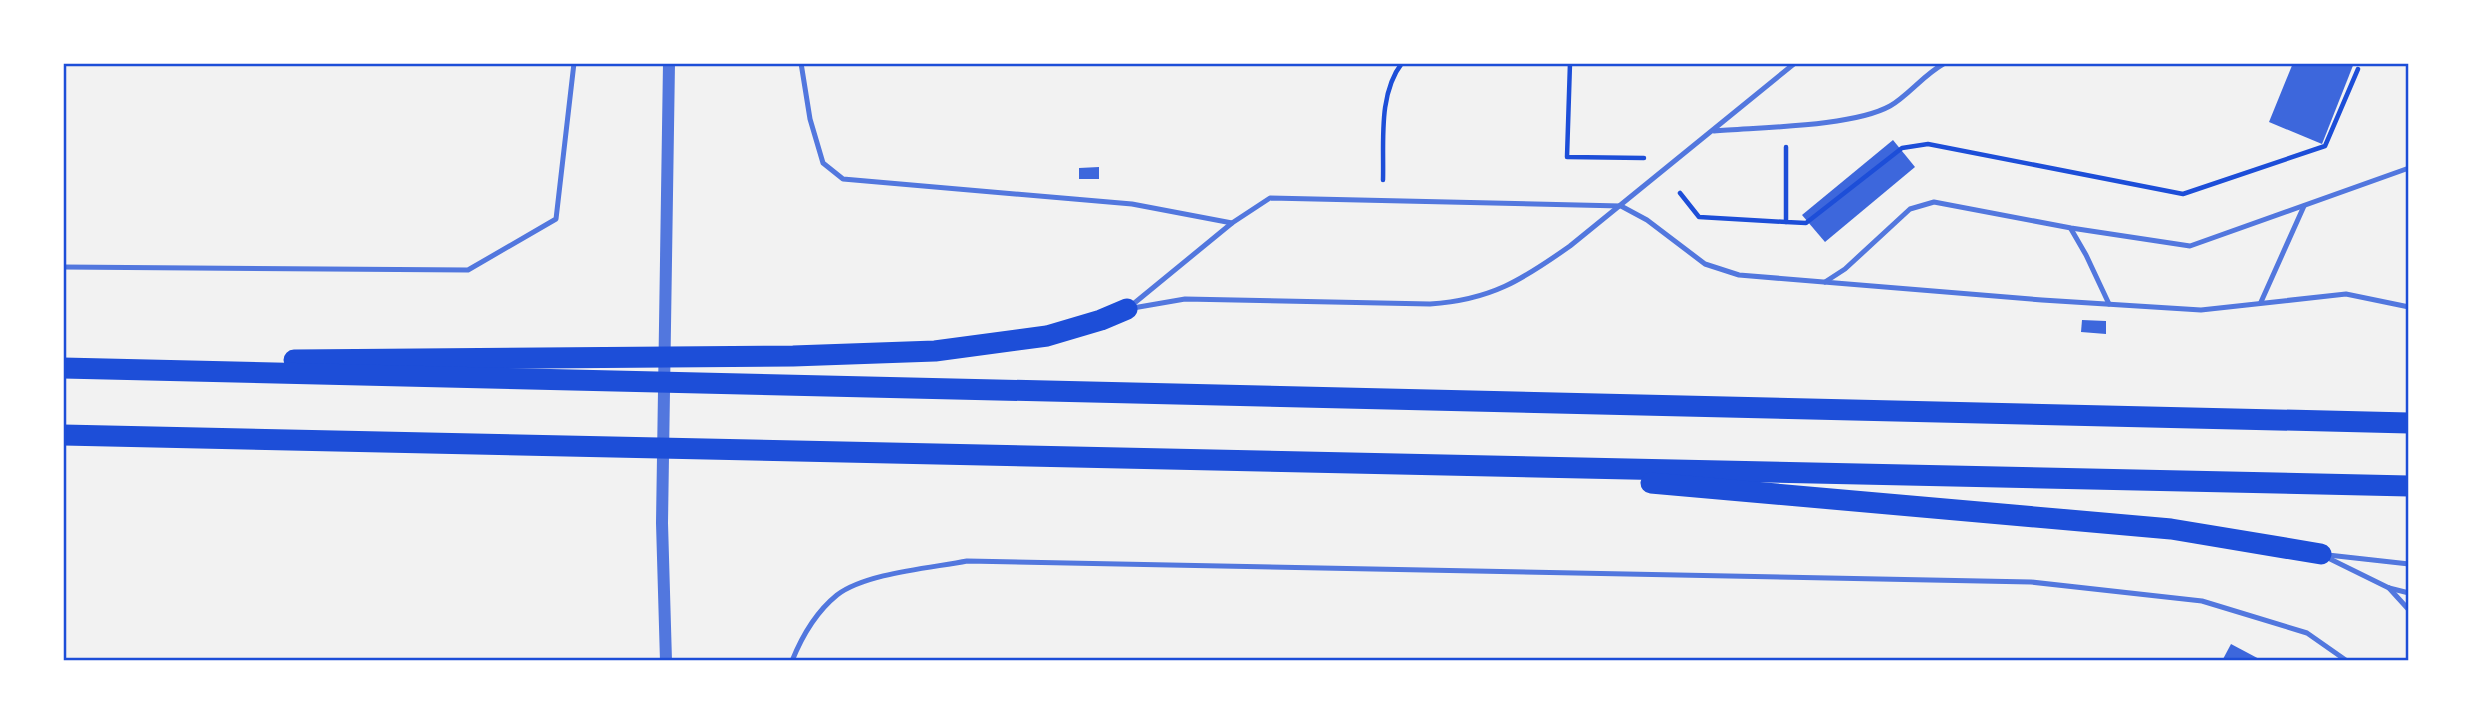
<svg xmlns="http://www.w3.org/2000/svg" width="2472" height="724" font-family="'PT Sans',sans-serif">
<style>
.building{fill:#3d67dc}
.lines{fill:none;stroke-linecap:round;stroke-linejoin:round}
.path{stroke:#1d4ed8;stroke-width:4.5}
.service{stroke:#5277de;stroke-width:5}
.tertiary{stroke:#5277de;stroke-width:12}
.motorway{stroke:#1d4ed8;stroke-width:21}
.neatline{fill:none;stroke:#1d4ed8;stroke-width:2.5}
</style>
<rect width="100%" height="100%" fill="#f2f2f2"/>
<g class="building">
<polygon points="2293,63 2354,63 2322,144 2269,122"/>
<polygon points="1893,140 1915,167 1825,242 1802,215"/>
<polygon points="1099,167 1099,179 1079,179 1079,168"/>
<polygon points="2082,320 2106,321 2106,334 2081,332"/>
<polygon points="2231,644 2263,661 2222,661"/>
</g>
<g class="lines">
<g class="path">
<polyline points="1570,63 1567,157 1644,158"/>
<polyline points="1672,63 1730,63"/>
<polyline points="1786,147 1786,222 1806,223 1902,148 1928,144 2183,194 2325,146 2358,69"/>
<path d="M1383 180C1384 142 1378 94 1402 63"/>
<polyline points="1680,193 1699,217 1786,222"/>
</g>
<g class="service">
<polyline points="801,63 810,119 823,163 843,179 1132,204 1232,223"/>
<path d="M1714 131C1759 127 1852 127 1890 106 1909 95 1923 75 1945 63"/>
<polyline points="2071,229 2086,255 2109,304"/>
<polyline points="63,267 468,270 556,219 574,63"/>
<polyline points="1825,282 1845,269 1910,209 1934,202 2071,228 2190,246 2409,168"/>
<polyline points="2261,302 2304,206"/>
<polyline points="1132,305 1232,223 1270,198 1621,206 1647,220 1705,264 1739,275 2042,300 2201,310 2346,294 2409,307"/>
<path d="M1133 308 1185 299 1430 304C1491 300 1522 280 1570 246L1795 63"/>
<polyline points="2328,555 2409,564"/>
<polyline points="2324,556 2389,588 2409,593"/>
<polyline points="2389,588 2409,610"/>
<path d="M792 661C802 636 816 612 837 595 866 573 931 568 967 561L2031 582 2202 601 2307 633 2347 661"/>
</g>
<polyline class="tertiary" points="666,661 662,523 669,63"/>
<g class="motorway">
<polyline points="294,360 793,356 935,351 1047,336 1101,320 1127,309"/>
<polyline points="63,368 2409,423"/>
<polyline points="63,435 2409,486"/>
<polyline points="1651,483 2171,529 2321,554"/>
</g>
</g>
<rect width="2472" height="724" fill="none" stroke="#ffffff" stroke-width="130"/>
<rect x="65" y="65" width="2342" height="594" class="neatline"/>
</svg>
